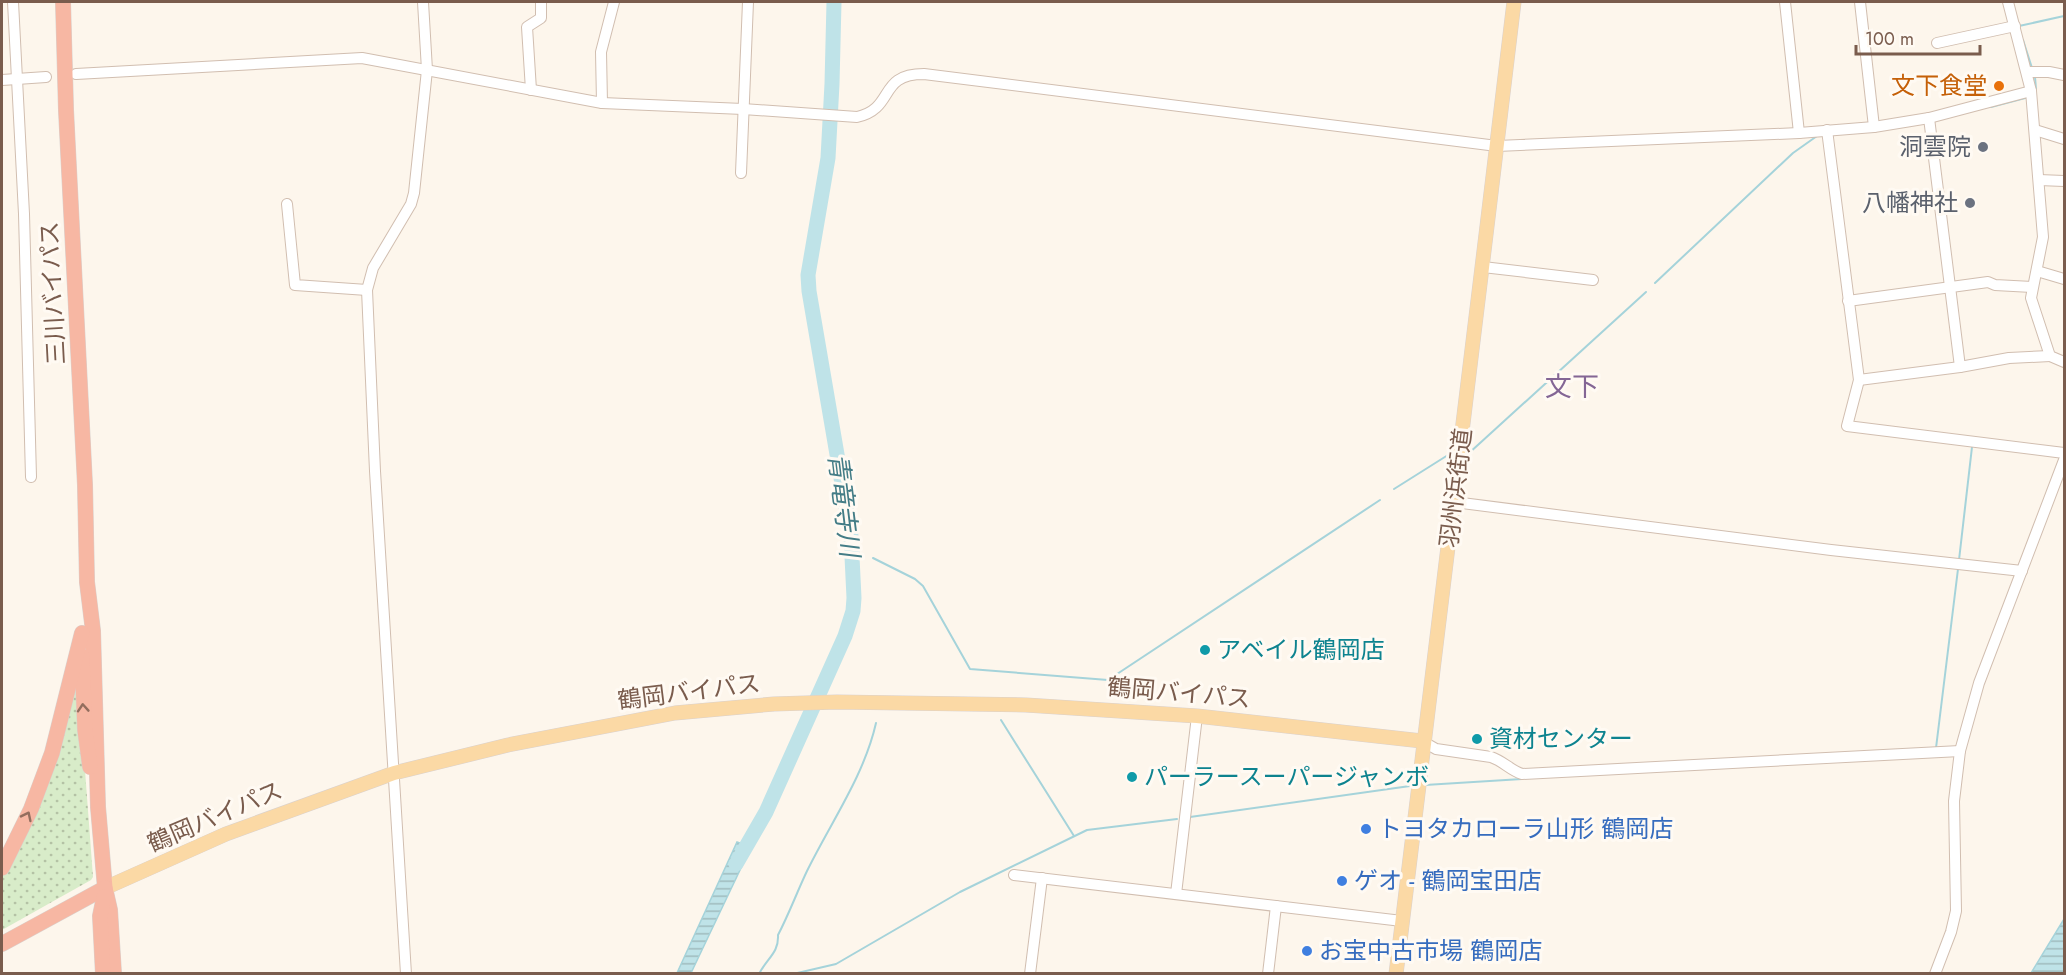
<svg xmlns="http://www.w3.org/2000/svg" width="2066" height="975" font-family="Jost,'Noto Sans JP',sans-serif">
<style>
.grass{fill:url(#grass-dots)}
.water{fill:url(#water-rules);stroke:#a5d3da;stroke-width:1.5}
.lines{fill:none;stroke-linecap:round;stroke-linejoin:round}
.stream{stroke:#a5d3da;stroke-width:2}
.river{stroke:#bfe3e8;stroke-width:15}
.minor-casing{stroke:#d1beb0;stroke-width:12}
.major-casing{stroke:#dad1cd;stroke-width:15}
.highway-casing{stroke:#dad1cd;stroke-width:16}
.minor{stroke:#fff;stroke-width:10}
.major{stroke:#fbd9a5;stroke-width:14}
.highway{stroke:#f7b7a3;stroke-width:15}
.oneway{stroke:#936e5e}
.food-dot{fill:#e8710a;stroke:#fffaf3;stroke-width:2}
.worship-dot{fill:#6b7280;stroke:#fffaf3;stroke-width:2}
.culture-dot{fill:#0f9aa8;stroke:#fffaf3;stroke-width:2}
.shop-dot{fill:#3f7fe0;stroke:#fffaf3;stroke-width:2}
.labels{text-anchor:middle;stroke-width:6;stroke-linejoin:round;paint-order:stroke}
.food-label{font-size:24px;fill:#c56008;stroke:#fffaf3;text-anchor:end}
.worship-label{font-size:24px;fill:#5b616d;stroke:#fffaf3;text-anchor:end}
.street-label{font-size:24px;fill:#7a5c4d;stroke:#fffaf3}
.culture-label{font-size:24px;fill:#0d838f;stroke:#fffaf3;text-anchor:start}
.shop-label{font-size:24px;fill:#366cbe;stroke:#fffaf3;text-anchor:start}
.water-label{font-size:26px;font-style:italic;fill:#437c86;stroke:#fffaf3}
.quarter-label{font-size:27px;fill:#846695;stroke:#fffaf3}
</style>
<defs>
<pattern id="grass-dots" width="8" height="8" patternUnits="userSpaceOnUse" patternTransform="scale(1.5)"><rect width="8" height="8" fill="#d8ecc9"/><path d="M2 2h.1M6 6h.1" fill="none" stroke="#b4c2a5" stroke-width="1.8" stroke-linecap="round"/></pattern>
<pattern id="water-rules" width="6" height="5" patternUnits="userSpaceOnUse" patternTransform="scale(1.5)"><rect width="6" height="5" fill="#bfe3e8"/><path d="M0 2.5h6" fill="none" stroke="#a0bbbe"/></pattern>
</defs>
<rect width="100%" height="100%" fill="#fdf6ec"/>
<polygon class="grass" points="78,677 93,877 91,880 2,930 2,868"/>
<g class="water">
<polygon points="737,842 751,847 691,973 677,973"/>
<polygon points="2064,919 2064,973 2031,973"/>
</g>
<g class="lines">
<g class="stream">
<polyline points="2019,26 2064,16"/>
<polyline points="2023,40 2032,68"/>
<polyline points="2035,77 2036,89"/>
<polyline points="1991,107 2029,97"/>
<polyline points="1655,283 1793,153 1817,136"/>
<polyline points="1468,454 1646,292"/>
<polyline points="1394,489 1448,455"/>
<polyline points="852,549 859,552"/>
<polyline points="873,558 915,579 923,586 970,669 1108,680 1380,500"/>
<polyline points="1959,560 1972,447"/>
<polyline points="1001,720 1074,836"/>
<polyline points="1936,748 1958,569"/>
<polyline points="1425,785 1522,779"/>
<polyline points="1190,817 1410,786"/>
<path d="M759 974C767 958 779 953 778 935 789 914 797 892 807 871 831 822 864 776 876 723"/>
<polyline points="793,974 836,964 960,892 1087,830 1177,819"/>
</g>
<polyline class="river" points="736,864 766,812 845,636 853,611 854,598 851,536 809,291 808,275 828,158 832,84 834,2"/>
<g class="minor-casing">
<g id="minor">
<polyline points="13,2 24,214 31,477"/>
<polyline points="1785,2 1799,133"/>
<polyline points="1860,2 1874,127"/>
<polyline points="2008,2 2031,91 2043,237 2031,298 2050,356 2064,362"/>
<polyline points="1937,43 2015,26"/>
<polyline points="2027,72 2049,72 2064,75"/>
<path d="M76 74 362 58 602 103 743 109 857 117C896 108 877 74 924 74L1497 146 1799 133 1874 127 1929 118 2031 91"/>
<polyline points="2,80 46,77"/>
<polyline points="531,90 527,27 541,18 541,2"/>
<polyline points="602,103 601,52 614,2"/>
<polyline points="1929,118 1960,367"/>
<polyline points="1827,130 1859,380 1847,426 2064,453"/>
<polyline points="2035,130 2064,139"/>
<polyline points="741,173 748,2"/>
<polyline points="2039,180 2064,181"/>
<polyline points="287,204 295,285 367,290"/>
<polyline points="1483,267 1593,280"/>
<polyline points="2037,271 2064,279"/>
<polyline points="1848,301 1988,282 1995,285 2032,287"/>
<polyline points="1859,380 1960,367 2009,358 2050,356"/>
<polyline points="1454,502 1831,550 2022,571"/>
<path d="M1422 741 1436 749 1491 757C1503 761 1510 770 1522 774L1960 751"/>
<polyline points="1014,875 1402,921"/>
<polyline points="1176,894 1197,716"/>
<polyline points="406,974 375,471 367,290 373,268 411,204 414,193 427,70 423,2"/>
<polyline points="1030,974 1042,878"/>
<polyline points="1268,974 1276,906"/>
<polyline points="1935,974 1951,932 1956,911 1954,801 1960,751 1979,683 2064,460"/>
</g>
</g>
<g class="major-casing">
<g id="major">
<polyline points="105,888 226,834 394,773 508,745 675,713 774,704 837,702 1026,705 1197,716 1422,741"/>
<path d="M1396 974C1433 649 1476 326 1514 2"/>
</g>
</g>
<g class="highway-casing">
<g id="highway">
<polyline points="63,2 66,110 85,485 87,582 93,631 98,807 105,888 110,910 114,974"/>
<polyline points="82,656 85,730 90,767"/>
<polyline points="2,868 31,809 52,753 82,633"/>
<polyline points="2,944 105,888"/>
<polyline points="103,974 100,916 104,897"/>
</g>
</g>
<use href="#minor" class="minor"/>
<use href="#major" class="major"/>
<use href="#highway" class="highway"/>
</g>
<defs><path id="oneway-chevron" d="M-2-3.5L2.5 0L-2 3.5" fill="none" stroke-width="1.6" stroke-linecap="round" stroke-linejoin="round" transform="scale(1.5)"/></defs>
<g class="oneway">
<use href="#oneway-chevron" transform="translate(83 708) rotate(-94)"/>
<use href="#oneway-chevron" transform="translate(27 816) rotate(-64)"/>
</g>
<circle class="food-dot" cx="1999" cy="86" r="6"/>
<g class="worship-dot">
<circle cx="1983" cy="147" r="6"/>
<circle cx="1970" cy="203" r="6"/>
</g>
<g class="culture-dot">
<circle cx="1205" cy="650" r="6"/>
<circle cx="1477" cy="739" r="6"/>
<circle cx="1132" cy="777" r="6"/>
</g>
<g class="shop-dot">
<circle cx="1366" cy="829" r="6"/>
<circle cx="1342" cy="881" r="6"/>
<circle cx="1307" cy="951" r="6"/>
</g>
<g class="labels">
<g class="food-label">
<text x="1987" y="94">文下食堂</text>
</g>
<g class="worship-label">
<text x="1971" y="155">洞雲院</text>
<text x="1958" y="211">八幡神社</text>
</g>
<g class="street-label">
<text transform="translate(53 293) rotate(-93)" y="8">三川バイパス</text>
<text transform="translate(1456 488) rotate(-83)" y="8">羽州浜街道</text>
<text transform="translate(689 692) rotate(-7)" y="8">鶴岡バイパス</text>
<text transform="translate(1179 693) rotate(5)" y="8">鶴岡バイパス</text>
<text transform="translate(215 817) rotate(-23)" y="8">鶴岡バイパス</text>
</g>
<g class="culture-label">
<text x="1217" y="658">アベイル鶴岡店</text>
<text x="1489" y="747">資材センター</text>
<text x="1144" y="785">パーラースーパージャンボ</text>
</g>
<g class="shop-label">
<text x="1378" y="837">トヨタカローラ山形 鶴岡店</text>
<text x="1354" y="889">ゲオ - 鶴岡宝田店</text>
<text x="1319" y="959">お宝中古市場 鶴岡店</text>
</g>
<g class="water-label">
<text transform="translate(844 505) rotate(83)" y="9">青竜寺川</text>
</g>
<g class="quarter-label">
<text x="1572" y="396">文下</text>
</g>
</g>
<rect width="2066" height="975" fill="none" stroke="#7a5c4d" stroke-width="6"/>
<path d="M1856 45v9h124v-9" fill="none" stroke="#7a5c4d" stroke-width="3"/>
<text x="1865" y="45" font-size="18" fill="#7a5c4d" stroke="#fffaf3" stroke-width="4.5" paint-order="stroke">100 m</text>
</svg>
